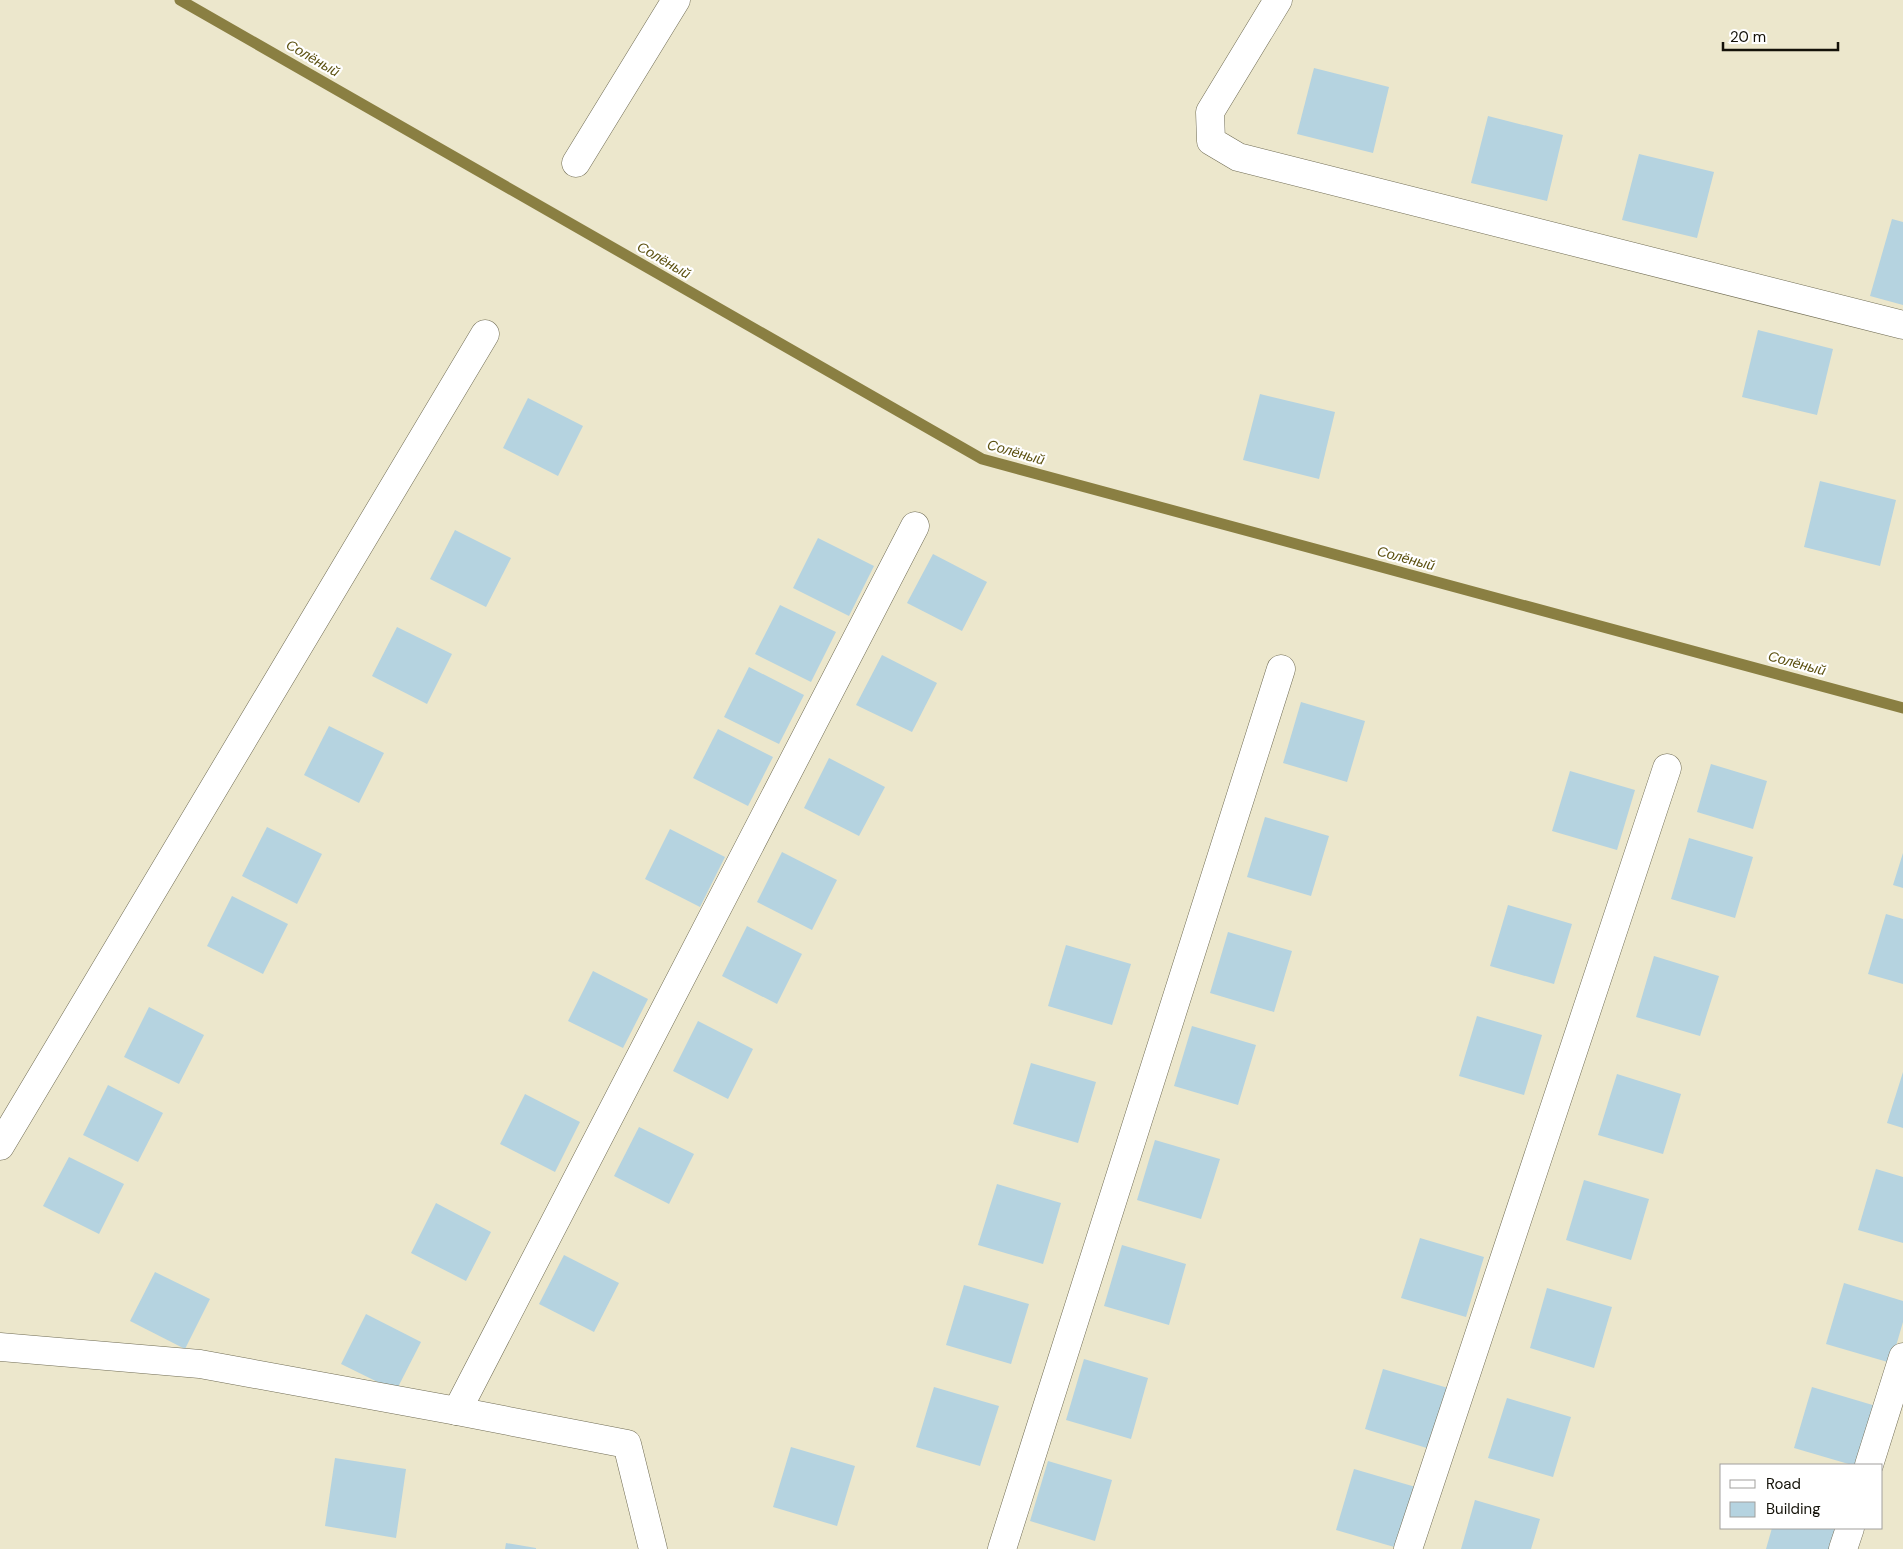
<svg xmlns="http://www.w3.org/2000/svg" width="1903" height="1549" font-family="'DM Sans',sans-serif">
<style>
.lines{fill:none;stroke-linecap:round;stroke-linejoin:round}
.stream{stroke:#8a7f42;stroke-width:11}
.building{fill:#b5d3e0}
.minor-casing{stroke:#706c54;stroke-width:29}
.minor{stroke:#fff;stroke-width:28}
.labels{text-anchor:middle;stroke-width:4.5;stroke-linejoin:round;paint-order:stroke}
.water-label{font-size:14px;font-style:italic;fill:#5c5111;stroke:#fff}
</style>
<rect width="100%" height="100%" fill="#ece7cc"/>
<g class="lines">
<polyline class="stream" points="180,0 982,459 1903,708"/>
</g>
<g class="building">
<polygon points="1314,68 1389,87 1373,153 1297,134"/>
<polygon points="1488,116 1563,135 1547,201 1471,183"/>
<polygon points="1639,154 1714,172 1697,238 1622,220"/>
<polygon points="1892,219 1903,222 1903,305 1870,296"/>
<polygon points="1758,330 1833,349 1817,415 1742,397"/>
<polygon points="1260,394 1335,412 1319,479 1243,460"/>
<polygon points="528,398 583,426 558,476 503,448"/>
<polygon points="1820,481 1896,500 1880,566 1804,547"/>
<polygon points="455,530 511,558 486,607 430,579"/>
<polygon points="818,538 874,566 849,616 793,588"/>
<polygon points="933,554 987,582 962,631 907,603"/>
<polygon points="780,605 836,632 811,682 755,654"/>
<polygon points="397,627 452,654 427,704 372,676"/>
<polygon points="882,655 937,683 912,732 856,705"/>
<polygon points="749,667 804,695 779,744 724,717"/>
<polygon points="1301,702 1365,721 1347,782 1283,763"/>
<polygon points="329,726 384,753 359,803 304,775"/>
<polygon points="718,729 773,757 748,806 693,778"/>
<polygon points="829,758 885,787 859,836 804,808"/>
<polygon points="1711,764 1767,781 1753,829 1697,812"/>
<polygon points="1570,771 1635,790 1617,850 1552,831"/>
<polygon points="1265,817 1329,836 1311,896 1247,877"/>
<polygon points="267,827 322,854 297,904 242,876"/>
<polygon points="670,829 725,857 700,907 645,879"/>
<polygon points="1689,838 1753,857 1735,918 1671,899"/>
<polygon points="782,852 837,880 812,930 757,902"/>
<polygon points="1903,853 1903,888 1893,885"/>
<polygon points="232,896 288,924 263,974 207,946"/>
<polygon points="1508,905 1572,924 1554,984 1490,966"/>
<polygon points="1886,914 1903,919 1903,984 1868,974"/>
<polygon points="747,926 802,954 777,1004 722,976"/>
<polygon points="1228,932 1292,951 1274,1012 1210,993"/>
<polygon points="1066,945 1131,964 1112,1025 1048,1006"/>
<polygon points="1654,956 1719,976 1700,1036 1636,1017"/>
<polygon points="593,971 648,999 623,1048 568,1021"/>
<polygon points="149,1007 204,1035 179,1084 124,1057"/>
<polygon points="1477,1016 1542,1035 1524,1095 1459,1076"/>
<polygon points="698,1021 753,1049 728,1099 673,1071"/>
<polygon points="1192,1026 1256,1045 1238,1105 1174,1086"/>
<polygon points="1031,1063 1096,1082 1078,1143 1013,1124"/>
<polygon points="1903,1072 1903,1128 1887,1123"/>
<polygon points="1617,1074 1681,1094 1663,1154 1598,1135"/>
<polygon points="108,1085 163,1113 138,1162 83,1135"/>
<polygon points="525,1094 580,1122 555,1172 500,1144"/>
<polygon points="639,1127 694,1154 669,1204 614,1176"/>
<polygon points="1155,1140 1220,1159 1201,1219 1137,1200"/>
<polygon points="69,1157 124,1184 99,1234 43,1206"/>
<polygon points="1876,1169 1903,1177 1903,1243 1858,1230"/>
<polygon points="1584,1180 1649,1199 1631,1260 1566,1240"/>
<polygon points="997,1184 1061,1203 1043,1264 978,1245"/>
<polygon points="436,1203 491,1232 466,1281 411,1253"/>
<polygon points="1420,1238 1484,1257 1466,1317 1401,1298"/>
<polygon points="1122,1245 1186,1264 1169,1325 1104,1306"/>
<polygon points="564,1255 619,1283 594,1332 539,1304"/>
<polygon points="155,1272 210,1299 185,1349 130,1321"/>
<polygon points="1844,1283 1903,1301 1903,1322 1891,1363 1826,1344"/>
<polygon points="964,1285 1029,1304 1011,1364 946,1345"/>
<polygon points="1547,1288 1612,1307 1594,1368 1530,1348"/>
<polygon points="366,1314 421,1342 396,1391 341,1364"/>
<polygon points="1084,1359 1148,1378 1131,1439 1066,1420"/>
<polygon points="1383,1369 1448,1388 1430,1449 1365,1429"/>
<polygon points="934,1387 999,1406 980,1466 916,1447"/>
<polygon points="1812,1387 1876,1406 1859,1465 1852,1465 1794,1448"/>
<polygon points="1507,1398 1571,1417 1553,1477 1488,1458"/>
<polygon points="791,1447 855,1466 837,1526 773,1507"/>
<polygon points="335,1458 406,1469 396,1538 325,1526"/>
<polygon points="1048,1461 1112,1480 1095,1541 1030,1521"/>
<polygon points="1354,1469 1419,1488 1401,1549 1336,1530"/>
<polygon points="1475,1500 1540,1519 1531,1549 1461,1549"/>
<polygon points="1772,1528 1842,1528 1836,1549 1766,1549"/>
<polygon points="506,1543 536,1548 536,1549 505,1549"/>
</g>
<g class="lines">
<g class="minor-casing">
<g id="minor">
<polyline points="1278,0 1210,112 1211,141 1238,157 1903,325"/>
<polyline points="576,163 676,0"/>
<polyline points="0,1146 485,334"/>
<polyline points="0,1347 200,1364 457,1411 627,1444 653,1549"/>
<polyline points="457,1411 915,526"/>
<polyline points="1869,1465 1903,1357"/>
<polyline points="1002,1549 1281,669"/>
<polyline points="1408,1549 1667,768"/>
<polyline points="1843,1549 1850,1528"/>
</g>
</g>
<use href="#minor" class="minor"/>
</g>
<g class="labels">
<g class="water-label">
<text transform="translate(313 58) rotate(30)" y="5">Солёный</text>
<text transform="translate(664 260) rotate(30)" y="5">Солёный</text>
<text transform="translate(1016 452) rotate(16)" y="5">Солёный</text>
<text transform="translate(1406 558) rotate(15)" y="5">Солёный</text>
<text transform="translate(1797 663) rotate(15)" y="5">Солёный</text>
</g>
</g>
<rect x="1720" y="1464" width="162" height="65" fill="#ffffff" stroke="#a1a09d"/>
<rect x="1730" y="1480" width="25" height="8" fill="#ffffff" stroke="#a1a09d"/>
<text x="1766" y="1489" font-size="15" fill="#141209">Road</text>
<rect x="1730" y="1502" width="25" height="15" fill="#b5d3e0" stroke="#a1a09d"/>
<text x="1766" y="1514" font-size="15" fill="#141209">Building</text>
<path d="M1723 42v8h115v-8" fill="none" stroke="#141209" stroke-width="2.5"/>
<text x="1730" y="42" font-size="15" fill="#141209" stroke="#ffffff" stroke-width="4" paint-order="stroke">20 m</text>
</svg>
